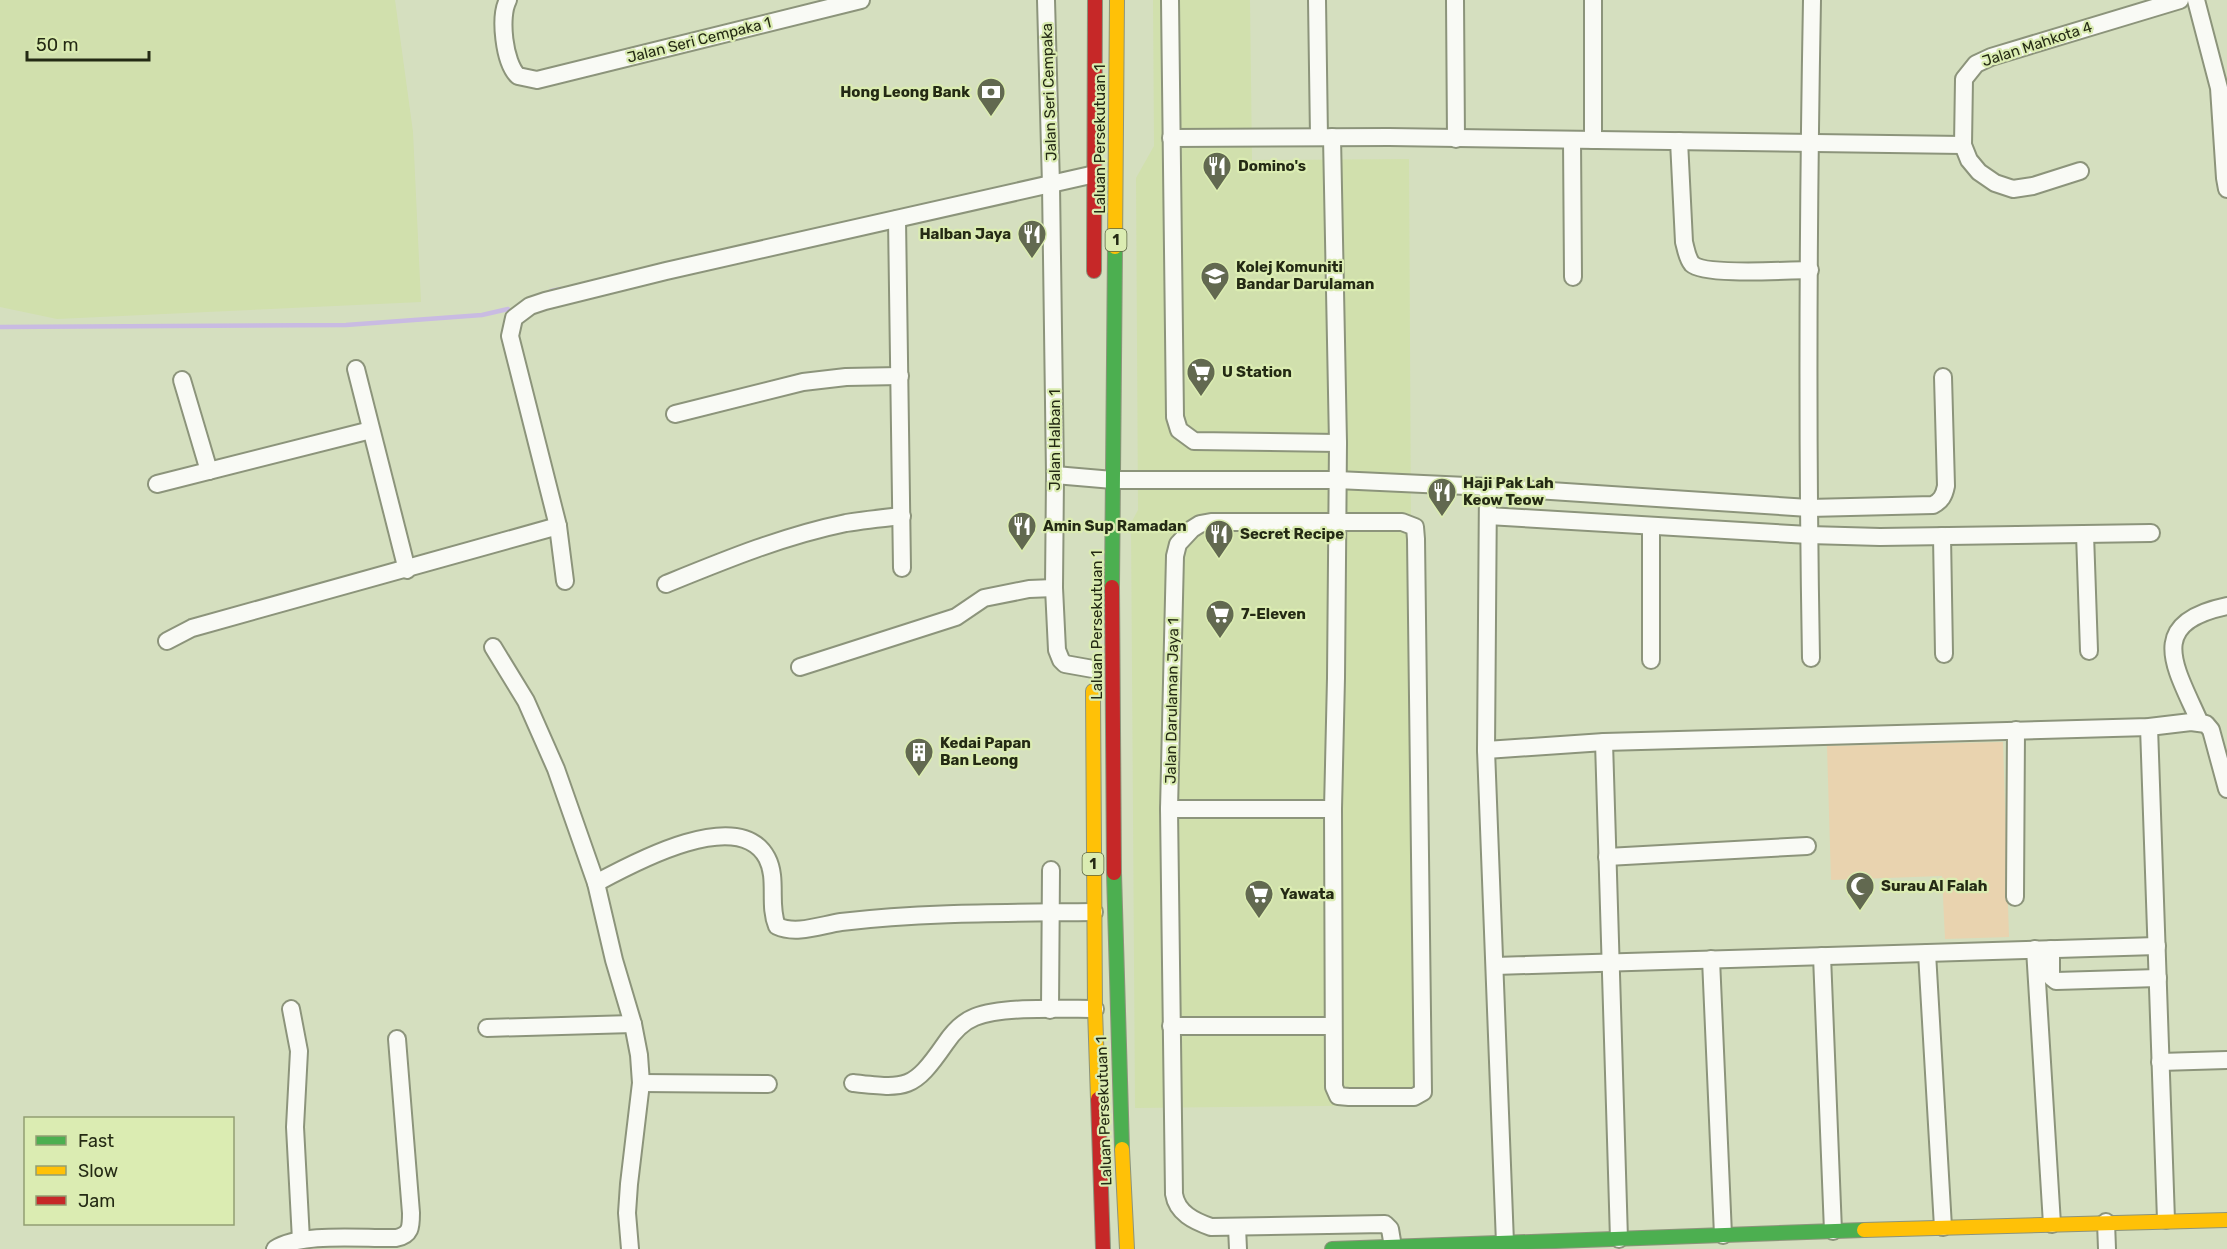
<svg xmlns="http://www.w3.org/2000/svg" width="2227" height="1249" font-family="Rubik,sans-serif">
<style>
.built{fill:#d1e0ad}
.green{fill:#e9d3af}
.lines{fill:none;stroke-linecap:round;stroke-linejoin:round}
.stream{stroke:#c9bbe2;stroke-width:4.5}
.street-casing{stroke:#8c947b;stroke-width:20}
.fast-casing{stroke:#8c947b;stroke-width:16}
.slow-casing{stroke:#8c947b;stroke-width:16}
.jam-casing{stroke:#8c947b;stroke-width:16}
.street{stroke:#f9faf5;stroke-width:16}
.fast{stroke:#4caf50;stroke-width:14}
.slow{stroke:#ffc107;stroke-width:14}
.jam{stroke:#c62828;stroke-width:14}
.labels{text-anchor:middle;stroke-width:4.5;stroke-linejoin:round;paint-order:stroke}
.shield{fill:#dbecb2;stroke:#5b6443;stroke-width:1.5}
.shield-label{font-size:14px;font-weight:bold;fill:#242a14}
.street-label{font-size:15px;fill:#242a14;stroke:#dbecb2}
.poi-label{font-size:15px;font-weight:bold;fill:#242a14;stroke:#dbecb2;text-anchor:start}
</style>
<rect width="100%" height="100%" fill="#d5dfbf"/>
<g class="built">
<polygon points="0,0 395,0 413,132 421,302 57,319 0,307"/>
<polygon points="1153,0 1250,0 1252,160 1409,159 1411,530 1422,1105 1135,1108 1131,523 1138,510 1136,178 1154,146"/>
</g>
<polygon class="green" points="2003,742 2009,937 1945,939 1942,876 1831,880 1827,746"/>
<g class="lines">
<g class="stream">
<polyline points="551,291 561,289"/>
<polyline points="0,327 346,325 482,315 508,309"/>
</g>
<g class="street-casing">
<g id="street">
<path d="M508 0C499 16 504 63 518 76L537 80 861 0"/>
<polyline points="1046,0 1051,185 1055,475 1054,588 1057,650 1061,660 1065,664 1093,669"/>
<polyline points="1170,0 1175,417 1179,430 1194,441 1338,443"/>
<polyline points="1317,0 1319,137"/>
<polyline points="1455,0 1456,139"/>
<polyline points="2196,0 2219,88 2225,178 2227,189"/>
<path d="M1332 137 1338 443 1336 678 1333 809 1334 1087 1338 1096 1349 1097H1414L1423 1092 1416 539 1415 527 1402 522H1211L1200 524 1192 529 1178 544 1175 556 1169 809 1174 1194C1177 1213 1194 1221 1211 1227L1385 1224 1390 1229 1393 1247"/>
<polyline points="1171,138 1389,137 1963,145"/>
<polyline points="1572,140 1573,277"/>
<polyline points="1593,140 1593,0"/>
<path d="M1679 141 1684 242C1686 249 1687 258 1692 264 1705 276 1789 270 1810 270"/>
<polyline points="2080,171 2033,186 2013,189 1995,183 1979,172 1969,160 1963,145 1964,79 1976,64 1991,57 2180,0"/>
<polyline points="897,219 902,568"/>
<polyline points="356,369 407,570"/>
<polyline points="182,380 209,471"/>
<polyline points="675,414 803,382 846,377 900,376"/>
<path d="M1055 475 1113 480H1337L1488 487 1809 508 1933 505C1941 501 1944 496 1946 486L1943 377"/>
<polyline points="157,484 371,430"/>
<polyline points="1488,487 1486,750 1505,1243"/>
<polyline points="1488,516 1809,535 1880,537 2151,533"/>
<polyline points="1651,526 1651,660"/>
<polyline points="2085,534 2089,651"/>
<polyline points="1942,536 1944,654"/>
<polyline points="565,581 558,526 510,336 514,318 530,306 545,301 666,271 1095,174"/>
<path d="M666 584C725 560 783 536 846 523 864 520 883 518 902 516"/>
<polyline points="167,641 192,628 558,526"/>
<polyline points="493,647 526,701 556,769 596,883 614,960 633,1024 639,1055 641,1083 629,1184 627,1213 630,1249"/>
<path d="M1811 658C1807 439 1808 219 1812 0"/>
<polyline points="800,667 956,617 984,598 1029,589 1054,588"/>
<path d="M2200 723C2176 668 2144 623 2227 606"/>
<polyline points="2149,727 2166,1220"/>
<polyline points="1604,742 1619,1239"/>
<polyline points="1486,750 1604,742 2149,727 2191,722 2206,724 2211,730 2227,789"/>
<polyline points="1169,809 1333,809"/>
<polyline points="1607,857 1807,846"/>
<path d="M596 883C633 863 739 805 767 858 778 879 768 905 777 926 796 935 821 925 841 922 924 912 1010 913 1094 912"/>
<polyline points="2015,897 2016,730"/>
<polyline points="2035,949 2052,1224"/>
<polyline points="2051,949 2051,977 2056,981 2158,978"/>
<polyline points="1927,953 1943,1227"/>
<polyline points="1822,956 1833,1231"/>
<polyline points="1711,959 1723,1235"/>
<polyline points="1495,966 2157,946"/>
<polyline points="291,1009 299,1051 295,1127 301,1240"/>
<polyline points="1050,1010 1051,870"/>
<polyline points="1171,1026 1333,1026"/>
<polyline points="487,1028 633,1024"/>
<polyline points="2160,1062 2227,1060"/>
<polyline points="641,1083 768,1084"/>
<path d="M853 1083C907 1089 913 1090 945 1044 953 1032 962 1022 975 1017 1003 1006 1064 1009 1095 1009"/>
<polyline points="2106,1222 2107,1249"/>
<polyline points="1237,1227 1238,1249"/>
<path d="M275 1249C301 1232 364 1239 396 1238 411 1235 411 1227 411 1213L397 1039"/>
</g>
</g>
<g class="fast-casing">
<g id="fast">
<polyline points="1112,587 1115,247"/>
<polyline points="1114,873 1122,1149"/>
<polyline points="1332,1249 1864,1230"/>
</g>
</g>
<g class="slow-casing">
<g id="slow">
<polyline points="1115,247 1117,0"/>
<polyline points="1093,691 1095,1009 1098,1099"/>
<polyline points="1122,1149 1127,1249"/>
<polyline points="1864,1230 2227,1220"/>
</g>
</g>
<g class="jam-casing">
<g id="jam">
<polyline points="1094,271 1095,0"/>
<polyline points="1112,587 1114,873"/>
<polyline points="1098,1099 1103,1249"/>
</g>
</g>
<use href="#street" class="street"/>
<use href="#fast" class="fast"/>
<use href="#slow" class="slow"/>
<use href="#jam" class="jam"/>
</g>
<defs>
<g id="bank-pin" transform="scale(1.5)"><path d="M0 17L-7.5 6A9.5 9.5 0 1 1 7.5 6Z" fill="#626950" stroke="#dbecb2"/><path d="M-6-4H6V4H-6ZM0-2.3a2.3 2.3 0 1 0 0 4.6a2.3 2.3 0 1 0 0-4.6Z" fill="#fff"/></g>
<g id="restaurant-pin" transform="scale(1.5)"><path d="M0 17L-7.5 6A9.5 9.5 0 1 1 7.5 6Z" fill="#626950" stroke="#dbecb2"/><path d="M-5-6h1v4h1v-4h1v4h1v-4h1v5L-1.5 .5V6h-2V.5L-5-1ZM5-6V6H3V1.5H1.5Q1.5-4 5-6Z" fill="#fff"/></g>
<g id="university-pin" transform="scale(1.5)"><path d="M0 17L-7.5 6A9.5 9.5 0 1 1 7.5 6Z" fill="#626950" stroke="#dbecb2"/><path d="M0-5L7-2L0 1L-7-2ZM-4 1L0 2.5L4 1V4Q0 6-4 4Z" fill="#fff"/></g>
<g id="supermarket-pin" transform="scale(1.5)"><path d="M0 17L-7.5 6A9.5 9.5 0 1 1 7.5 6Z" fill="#626950" stroke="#dbecb2"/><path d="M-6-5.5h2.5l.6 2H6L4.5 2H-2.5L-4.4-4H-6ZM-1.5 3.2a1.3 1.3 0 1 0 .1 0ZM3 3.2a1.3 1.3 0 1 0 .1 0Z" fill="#fff"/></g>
<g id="building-pin" transform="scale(1.5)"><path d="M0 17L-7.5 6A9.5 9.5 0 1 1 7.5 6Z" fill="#626950" stroke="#dbecb2"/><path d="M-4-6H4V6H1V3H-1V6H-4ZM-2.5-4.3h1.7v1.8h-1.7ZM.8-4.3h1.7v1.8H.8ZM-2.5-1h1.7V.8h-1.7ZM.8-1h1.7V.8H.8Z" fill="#fff"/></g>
<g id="mosque-pin" transform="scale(1.5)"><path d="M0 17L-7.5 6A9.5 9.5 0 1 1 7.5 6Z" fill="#626950" stroke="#dbecb2"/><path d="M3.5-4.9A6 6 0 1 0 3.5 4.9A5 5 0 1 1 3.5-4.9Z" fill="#fff"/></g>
</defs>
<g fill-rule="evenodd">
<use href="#bank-pin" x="991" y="92"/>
<use href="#restaurant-pin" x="1217" y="166"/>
<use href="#restaurant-pin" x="1032" y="234"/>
<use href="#university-pin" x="1215" y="276"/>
<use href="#supermarket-pin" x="1201" y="372"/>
<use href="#restaurant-pin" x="1442" y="492"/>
<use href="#restaurant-pin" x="1022" y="526"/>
<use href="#restaurant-pin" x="1219" y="534"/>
<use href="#supermarket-pin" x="1220" y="614"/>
<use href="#building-pin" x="919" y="752"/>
<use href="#mosque-pin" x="1860" y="886"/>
<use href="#supermarket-pin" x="1259" y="894"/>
</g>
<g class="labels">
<g class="shield">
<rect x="1105.5" y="229" width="21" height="22" rx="4.5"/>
<rect x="1082.5" y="853" width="21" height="22" rx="4.5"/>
</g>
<g class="shield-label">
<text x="1116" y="245">1</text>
<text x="1093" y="869">1</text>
</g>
<g class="street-label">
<text transform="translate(699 40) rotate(-14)" y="5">Jalan Seri Cempaka 1</text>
<text transform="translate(2037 44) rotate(-18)" y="5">Jalan Mahkota 4</text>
<text transform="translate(1049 92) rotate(-92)" y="5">Jalan Seri Cempaka</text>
<text transform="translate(1100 139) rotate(-90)" y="5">Laluan Persekutuan 1</text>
<text transform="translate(1055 440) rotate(-90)" y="5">Jalan Halban 1</text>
<text transform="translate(1097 625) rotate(-90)" y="5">Laluan Persekutuan 1</text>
<text transform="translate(1172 701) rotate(-89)" y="5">Jalan Darulaman Jaya 1</text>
<text transform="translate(1104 1111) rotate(-92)" y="5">Laluan Persekutuan 1</text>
</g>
<g class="poi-label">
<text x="970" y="97" text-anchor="end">Hong Leong Bank</text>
<text x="1238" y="171">Domino's</text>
<text x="1011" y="239" text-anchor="end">Halban Jaya</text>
<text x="1236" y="272">Kolej Komuniti<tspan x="1236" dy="17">Bandar Darulaman</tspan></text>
<text x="1222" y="377">U Station</text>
<text x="1463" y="488">Haji Pak Lah<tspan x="1463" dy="17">Keow Teow</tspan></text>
<text x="1043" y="531">Amin Sup Ramadan</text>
<text x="1240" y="539">Secret Recipe</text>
<text x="1241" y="619">7-Eleven</text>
<text x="940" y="748">Kedai Papan<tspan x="940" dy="17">Ban Leong</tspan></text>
<text x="1881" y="891">Surau Al Falah</text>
<text x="1280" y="899">Yawata</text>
</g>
</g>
<rect x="24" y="1117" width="210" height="108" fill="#dbecb2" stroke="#929e73" stroke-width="1.5"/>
<rect x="36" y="1136" width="30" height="9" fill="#4caf50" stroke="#929e73" stroke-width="1.5"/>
<text x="78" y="1147" font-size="18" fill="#242a14">Fast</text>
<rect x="36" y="1166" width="30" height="9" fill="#ffc107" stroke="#929e73" stroke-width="1.5"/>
<text x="78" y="1177" font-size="18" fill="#242a14">Slow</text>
<rect x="36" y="1196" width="30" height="9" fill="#c62828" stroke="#929e73" stroke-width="1.5"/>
<text x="78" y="1207" font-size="18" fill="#242a14">Jam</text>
<path d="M27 51v9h122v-9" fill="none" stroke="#242a14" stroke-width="3"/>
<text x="36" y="51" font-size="18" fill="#242a14" stroke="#dbecb2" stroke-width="4.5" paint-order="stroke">50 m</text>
</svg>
